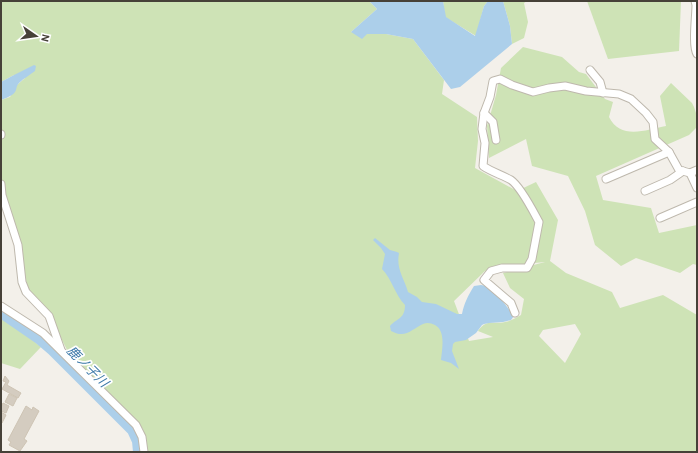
<svg xmlns="http://www.w3.org/2000/svg" width="698" height="453" font-family="'Alegreya Sans','Noto Sans JP',sans-serif">
<style>
.green{fill:#cee3b6;fill-rule:evenodd}
.water{fill:#accfea}
.lines{fill:none;stroke-linecap:round;stroke-linejoin:round}
.river{stroke:#accfea;stroke-width:12}
.building{fill:#d4ccc0;stroke:#cec4b4}
.minor-casing{stroke:#beb8ad;stroke-width:9}
.minor{stroke:#fff;stroke-width:7}
.labels{text-anchor:middle;stroke-width:3.5;stroke-linejoin:round;paint-order:stroke}
.water-label{font-size:13px;font-style:italic;fill:#3b78a8;stroke:#fff}
</style>
<rect width="100%" height="100%" fill="#f3f0ea"/>
<g class="green">
<path d="M1 1H369L377 9 351 32 366 34H386L413 39 444 80 442 94 477 117 478 141 475 168 517 191 536 182 558 220 550 261 566 273 612 292 620 308 663 295 697 315V452H147L143 429 69 354 48 312 29 292 3 189 1 188V100L10 97 17 85 25 78 14 75 1 82ZM545 262 503 273 510 288 524 299 521 315C516 318 511 321 505 322 492 325 487 318 478 331L493 337 469 341 454 301 485 271 502 266ZM575 324 581 334 565 363 539 336 543 330Z"/>
<polygon points="443,1 488,1 484,6 476,36 445,17"/>
<polygon points="503,1 527,1 524,3 528,22 524,38 512,44 510,26"/>
<polygon points="587,1 681,1 679,51 608,59"/>
<path d="M523 47 562 57 579 72 586 74 605 99 613 102 609 117C620 140 646 130 666 126L660 96 671 83 692 103 694 107 697 116V123L696 128 689 135 596 176 603 200 651 208 659 233 697 225V265L693 264 680 273 636 258 621 266 595 245 585 211 568 176 532 166 526 139 489 158 487 126 496 95 501 68Z"/>
<polygon points="1,314 41,347 20,369 1,363"/>
</g>
<g class="water">
<polygon points="369,1 443,1 446,17 475,36 484,6 488,1 503,1 510,26 512,44 460,87 451,89 413,39 386,34 367,34 362,39 351,32 377,9"/>
<path d="M34 65 36 66 35 71C30 75 24 78 19 83 16 86 17 89 15 92 12 96 6 98 1 100V82L14 75Z"/>
<path d="M375 238 390 250 397 252 399 253C396 270 404 277 408 292L417 297 422 302 436 304 457 314H462C464 303 468 296 474 286L481 285 486 286 501 299 514 316 511 320 503 322 489 323 484 324 482 325 476 333 466 340 455 342 453 344 452 351 459 369 451 363 441 360C442 349 446 331 435 325 431 323 427 322 423 324 416 327 408 335 400 334 397 334 394 332 391 331L390 326C397 318 405 319 405 305 395 295 392 279 382 269L385 254 381 248 373 240Z"/>
</g>
<g class="lines">
<polyline class="river" points="1,312 39,338 53,350 133,430 138,441 139,452"/>
</g>
<g class="building">
<polygon points="5,376 9,381 7,385 21,393 18,398 2,389 6,382 3,381"/>
<polygon points="9,394 17,398 13,406 5,402"/>
<polygon points="3,403 9,406 6,413 1,411 1,407"/>
<polygon points="26,406 32,410 33,407 39,411 24,439 27,441 20,451 9,445 11,442 8,440"/>
<polygon points="1,412 6,415 2,423 1,423"/>
</g>
<g class="lines">
<g class="minor-casing">
<g id="minor">
<path d="M695 1 696 5C696 16 692 46 697 54"/>
<polyline points="590,70 600,82 603,93"/>
<polyline points="484,113 493,122 496,140"/>
<polyline points="1,134 1,135"/>
<polyline points="690,173 697,188"/>
<polyline points="606,179 669,152"/>
<polyline points="1,184 2,195 18,245 22,282 26,292 49,316 61,350"/>
<polyline points="645,191 670,180 683,171"/>
<polyline points="660,218 697,202"/>
<polyline points="1,306 43,333 136,425 142,437 144,452"/>
<path d="M515 313 511 303 484 280 491 271 502 268H527L532 259 539 222C533 211 521 187 511 180 502 175 492 172 483 166L485 143 482 129 484 113 490 97 493 81 500 79 512 85 533 92 549 88 565 86 586 91 619 94 631 99 646 113 653 122 655 139 669 152 679 170 690 173 697 170"/>
</g>
</g>
<use href="#minor" class="minor"/>
</g>
<g class="labels">
<g class="water-label">
<text transform="translate(88 366) rotate(45)" y="5">鹿ノ子川</text>
</g>
</g>
<rect width="698" height="453" fill="none" stroke="#464138" stroke-width="4"/>
<g transform="translate(36 36) rotate(103)" stroke="#ffffff" stroke-width="3" paint-order="stroke">
<path d="M0-3L7 15L0 10L-7 15Z" fill="#464138"/>
<text y="-6" font-size="11" font-weight="bold" text-anchor="middle" fill="#464138">N</text>
</g>
</svg>
